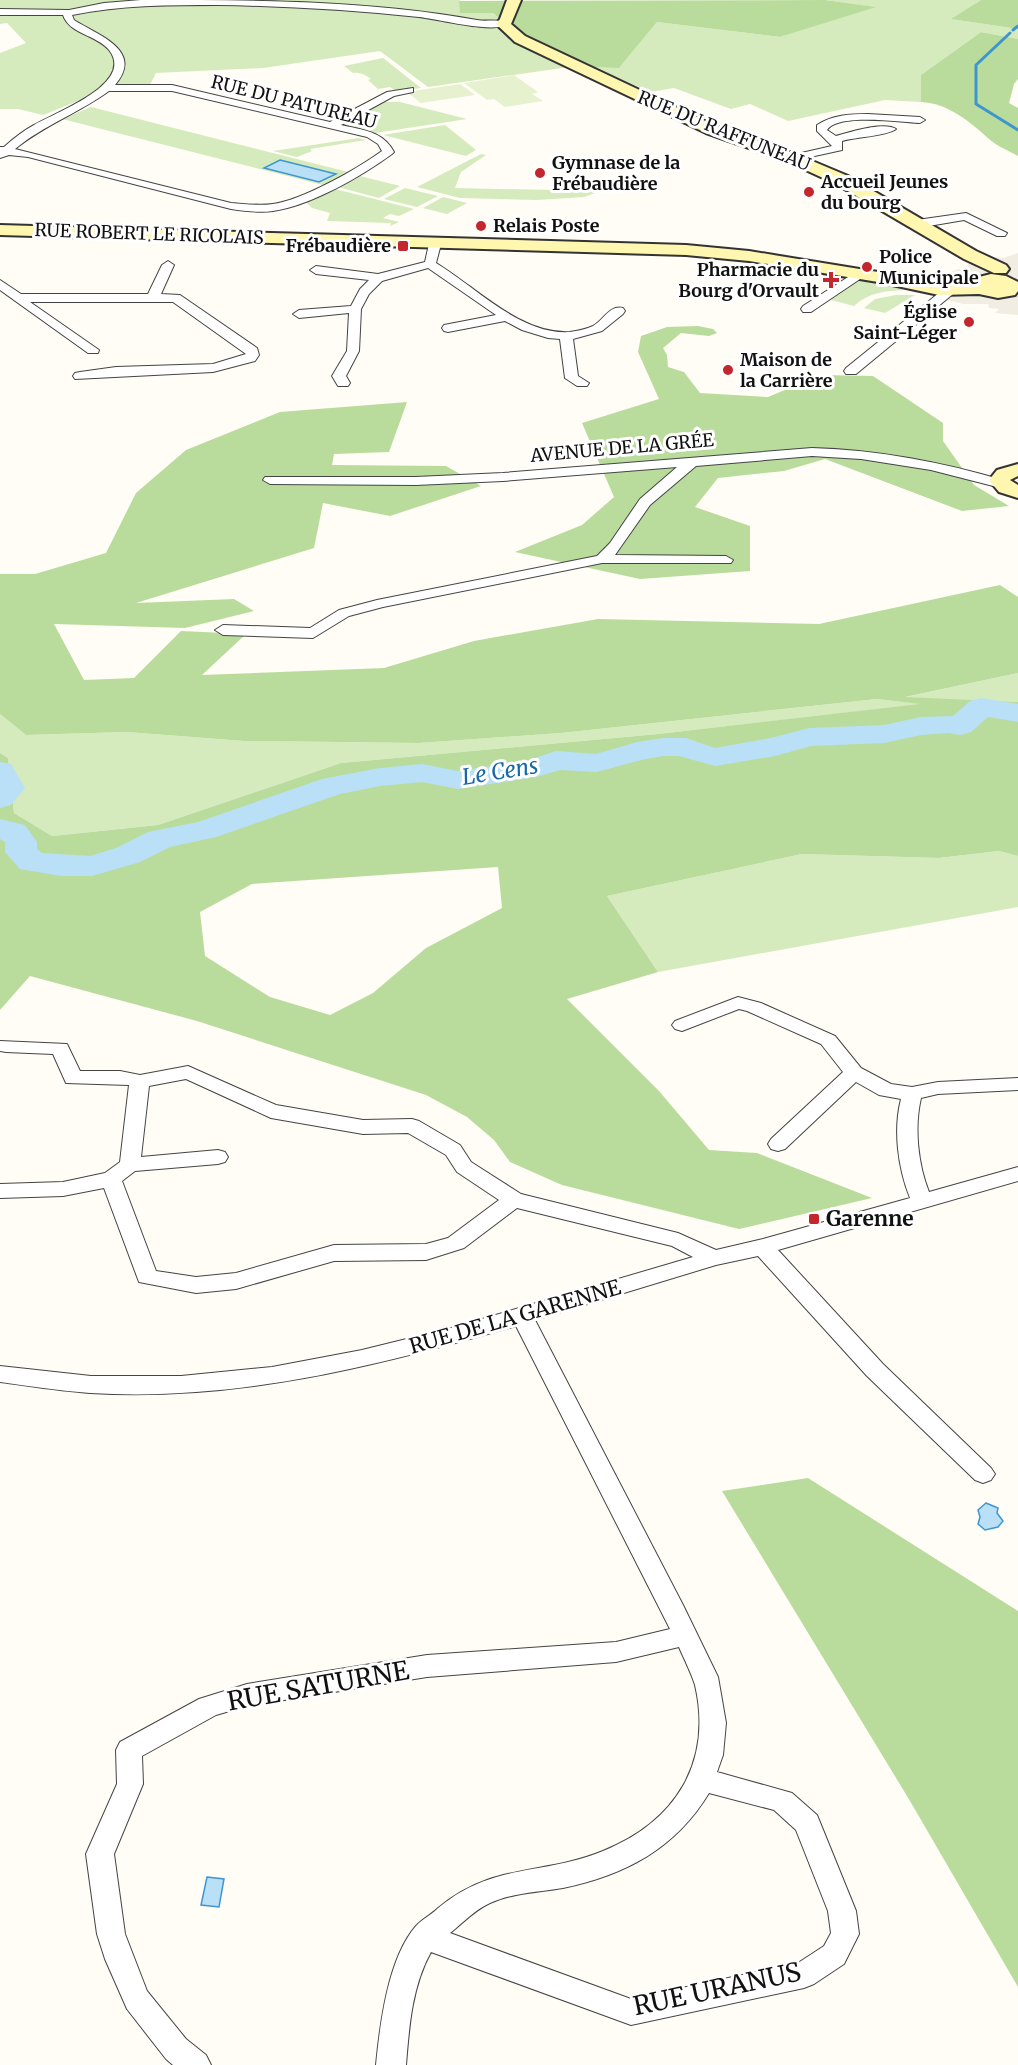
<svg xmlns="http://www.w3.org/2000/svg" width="1018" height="2065" font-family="Merriweather,serif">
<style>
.green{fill:#d5ebbd}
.forest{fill:#b9dc9c;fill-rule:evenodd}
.pitch{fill:#e6f2cf}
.plaza{fill:#f1ede2}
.water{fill:#b9e0f7;stroke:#3f96cf;stroke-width:1.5}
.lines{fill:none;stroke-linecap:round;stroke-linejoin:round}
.stream{stroke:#3f96cf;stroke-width:3}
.river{fill:#b9e0f7;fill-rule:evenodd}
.street-casing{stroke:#444;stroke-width:2}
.secondary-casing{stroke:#333;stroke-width:4}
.street{fill:#fff;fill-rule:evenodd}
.secondary{fill:#fff6b0;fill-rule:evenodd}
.poi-dot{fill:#c4262e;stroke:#fff;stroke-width:2}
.labels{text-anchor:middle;stroke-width:6;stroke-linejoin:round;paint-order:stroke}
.far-street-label{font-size:18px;fill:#111;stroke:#fff}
.far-poi-label{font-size:18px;font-weight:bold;fill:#111;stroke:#fff;text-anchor:start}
.poi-label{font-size:21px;font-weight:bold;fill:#111;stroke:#fff;text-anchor:start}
.street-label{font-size:21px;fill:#111;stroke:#fff}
.water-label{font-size:22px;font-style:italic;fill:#1768a6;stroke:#fff}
.near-street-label{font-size:26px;fill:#111;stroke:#fff}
</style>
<rect width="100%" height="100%" fill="#fffdf5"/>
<g class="green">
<polygon points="0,0 460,0 460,13 493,13 501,20 513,40 569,67 428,87 380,51 263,68 156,73 150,85 104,84 83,99 43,115 18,109 0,109 0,53 26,43 7,23 0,24"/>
<polygon points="825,0 981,0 952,19 1018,29 1018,39 981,32 921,75 921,102 885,100 788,121 750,104 731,109 674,88 651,92 594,68 619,68 657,22 780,37 874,7"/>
<path d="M383 58 421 88 396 91 390 87 378 89 368 80 371 79C366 75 359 72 353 73L344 66Z"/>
<polygon points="384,102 400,102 467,119 375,133 339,124"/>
<polygon points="91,107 352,173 327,186 62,119"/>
<polygon points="445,125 476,150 466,156 383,135"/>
<polygon points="359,138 366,140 310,149 312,151 297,157 273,151"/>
<polygon points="481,154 486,155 461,172 455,188 601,191 584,197 537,200 460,198 417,187"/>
<polygon points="356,175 400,186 379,198 334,186"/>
<polygon points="331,188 414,209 399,216 390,214 383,218 399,222 390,226 391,223 327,221 330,213 312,208 306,202"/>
<polygon points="405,188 438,196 417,207 384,199"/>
<polygon points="443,197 467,203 447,214 423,208"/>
<path d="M860 279 905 290C885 291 870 292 854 306L831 300Z"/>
<polygon points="896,295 915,295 885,313 864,308 875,299"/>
<polygon points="1018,673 1018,702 901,698"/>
<polygon points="877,699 924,704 658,734 341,763 158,825 52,836 14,813 8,758 0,753 0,714 26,735 127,732 244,741 419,743 561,733"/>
<polygon points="999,851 1018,856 1018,907 658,972 607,896 802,854 939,858"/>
</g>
<g class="forest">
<polygon points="825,0 876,7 780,37 657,22 619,68 569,67 513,40 501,20 493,13 460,13 459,1"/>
<polygon points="981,0 1018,0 1018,29 951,19"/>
<path d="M981 32 1018 39V79L1014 84 1009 103 1018 108V156C1009 151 997 146 989 139 970 122 948 103 921 102V75Z"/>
<polygon points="698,326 713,329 717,333 709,336 681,333 663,348 667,355 668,367 684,372 700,393 768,397 821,375 873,376 943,423 943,441 974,485 1009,506 962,511 825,459 784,471 718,478 695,507 750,526 750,571 640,579 515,552 582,525 614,497 582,423 659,399 638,352 641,336 667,327"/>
<path d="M407 402 389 452 334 454 332 465 446 466 481 486 390 516 323 503 314 548 136 603 234 599 254 611 185 628 54 624 84 680 134 678 181 631 246 634 202 675 384 668 474 641 598 619 819 624 1000 585 1018 597V673L905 697 1018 702V856L999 851 939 858 802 854 607 896 658 972 567 999 659 1091 709 1150 757 1153 872 1198 739 1229 562 1185 510 1162 494 1140 467 1117 426 1095 197 1021 30 976 0 1010V753L8 758 14 813 52 836 158 825 341 763 658 734 920 704 877 699 561 733 419 743 244 741 127 732 26 735 0 714V574H35L106 553 136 493 186 450 280 412ZM498 867 502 908 426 948 373 993 330 1015 270 997 205 956 200 912 252 884Z"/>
<polygon points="808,1478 1018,1611 1018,1987 910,1801 722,1491"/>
</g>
<g class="pitch">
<polygon points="514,75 538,92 532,94 543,101 505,107 494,99 487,100 464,83"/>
<polygon points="460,84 475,95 421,103 407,92"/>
</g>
<polygon class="plaza" points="1018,253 1018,315 995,313 999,309 989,308 988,304 964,304 855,278 850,281 815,273 792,260 932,276 942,275 968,266 968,264 994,257 1003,258"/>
<g class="water">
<polygon points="280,160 336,174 319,182 264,168"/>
<polygon points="986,1503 998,1508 997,1513 1003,1521 998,1527 985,1530 978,1524 980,1517 978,1510"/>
<polygon points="207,1877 224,1879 219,1907 201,1905"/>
</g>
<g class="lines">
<g class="stream">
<polyline points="1013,30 1018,26"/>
<polyline points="1010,33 976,65 976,104 1018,130"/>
</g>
<g class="river">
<polygon points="981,698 1018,704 1018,722 988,717 971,732 960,735 948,733 921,735 884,743 811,746 775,756 715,766 679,756 663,756 641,760 597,772 560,770 536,777 458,789 422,782 380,786 340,794 216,837 170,847 140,862 92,876 61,876 20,869 5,852 5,842 0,839 0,819 25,825 37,842 37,849 42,853 90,856 116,848 148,832 198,822 322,779 380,768 422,764 458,771 529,760 556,751 596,754 637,742 663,738 686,738 715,748 771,738 809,728 884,725 921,717 953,716 970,701"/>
<polygon points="0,762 11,764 25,788 11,805 0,808"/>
</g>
<g class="street-casing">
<g id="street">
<path d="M141 0C253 0 367 0 477 20 487 22 500 18 508 24 494 34 438 19 419 17 352 10 285 6 218 5 168 5 121 5 72 15L74 20C97 35 145 50 115 85H172L330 122 387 92 413 88V92L394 96 341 125C363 130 383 131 394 152L392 154C362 176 310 206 273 211 259 213 245 211 231 209L28 157 9 155 0 158V147H4C13 139 23 131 34 125 54 113 136 84 109 50 97 35 69 34 63 15H0V9L69 10 104 3ZM109 91H172L367 137 378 144 382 151C357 169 303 200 273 204 259 206 245 204 231 203L15 149C44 125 79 113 109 91Z"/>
<path d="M868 114 920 117 925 120 920 123C900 122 838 113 827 130L836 136C850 132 885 121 896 129 887 136 856 137 842 141V150L792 161 786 158 788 156 832 146 817 131V125C832 115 850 114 868 114Z"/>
<polygon points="966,213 1007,233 1005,236 997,236 964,220 917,228 911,224 917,220"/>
<path d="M435 240 441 244 436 263C476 287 520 335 570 332 577 331 587 329 593 326 604 320 609 305 623 308L625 311 623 314 602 331 573 339 578 376 589 383 587 386H577L565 378 560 339 548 338 522 330 505 321 448 332 444 331 442 328 444 325 496 315 428 268 382 281 369 294 361 309 359 351 346 376 350 383 348 386H338L332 376 347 351 349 313 299 318 293 314 299 310 351 306 360 289 369 280 316 274 310 270 316 266 378 274 425 262 429 244Z"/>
<polygon points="168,261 174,265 161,294 180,295 257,348 259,355 255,361 213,372 75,379 73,376 75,373 80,372 116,367 213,364 246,354 173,302 30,302 99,350 98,353 88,353 0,290 0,280 21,294 148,294 162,265"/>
<polygon points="859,270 863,271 863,277 811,312 803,312 801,309 803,306"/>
<polygon points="949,287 953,288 955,291 953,294 856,374 846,374 844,371 846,368 945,288"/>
<path d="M812 448C879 450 942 462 1006 481L1008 484 1001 488 931 470 861 459 812 456 696 466 650 505 615 555 726 556 733 560 731 563H602L383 607 349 616 313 638 223 635 215 630 223 625 310 628 339 610 377 600 597 556 610 543 640 499 677 467 503 481 416 485 270 484 263 480 265 477H416L503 473Z"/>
<path d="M738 997 761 1003 835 1036 861 1068 891 1084 912 1087 938 1082 1018 1078V1090L938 1094 921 1098C914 1128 918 1164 929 1192L1018 1167V1181L778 1250 883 1364 991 1468 995 1474 991 1480 983 1483 975 1480 867 1376 758 1256 716 1265 535 1320 683 1605 718 1677 726 1723 723 1755 717 1772 792 1793 817 1815 856 1911 859 1934 844 1964 814 1984 804 1988 631 2025 431 1952C412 1986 409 2027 406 2065H376C380 2024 388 1958 416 1926 422 1919 431 1915 437 1909 492 1862 542 1876 603 1851 675 1822 713 1763 695 1685 691 1672 684 1659 679 1647L616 1662 427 1677 247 1706 216 1715 142 1756 143 1784 114 1854 125 1934 147 1991 186 2039 206 2055 211 2065H173L166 2059 127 2009 105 1959 97 1934 86 1854 117 1784 116 1750 120 1742 199 1699 247 1684 427 1655 616 1642 670 1629 516 1326C378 1366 235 1402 90 1393 60 1391 30 1386 0 1382V1366L91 1376H181L272 1367 362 1350 451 1328 693 1257 672 1246 517 1208 464 1248 426 1260 334 1261 236 1289 196 1293 139 1282 104 1188 63 1196 0 1198V1184L63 1182 105 1173 120 1162 129 1085 66 1083 53 1054 6 1052 0 1051V1041L67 1044 80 1071H120L140 1075 188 1066 276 1105 363 1120 412 1119 419 1121 460 1145 471 1162 521 1194 678 1233 716 1250 763 1239 910 1198C898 1168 893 1130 901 1099L879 1095 856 1082 785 1149 778 1151 771 1149 768 1144 771 1139 843 1072 821 1044 747 1011 739 1009 682 1031 675 1029 672 1025 675 1021ZM186 1079 271 1118 363 1134 408 1133 446 1155 457 1172 499 1200 448 1238 426 1244 334 1245 236 1273 196 1277 156 1271 122 1181 135 1171 218 1164 225 1162 228 1157 225 1152 218 1150 141 1157 149 1086ZM709 1793 774 1810 796 1830 828 1911 831 1933 824 1946 798 1963 631 1999 450 1933C463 1923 474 1910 490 1903 512 1893 539 1892 563 1888 625 1875 675 1849 709 1793Z"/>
</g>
</g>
<g class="secondary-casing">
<g id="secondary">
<polygon points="507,0 521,0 511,24 525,36 718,127 798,155 848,176 976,251 1006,265 1009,269 1006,273 994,273 964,259 836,184 786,161 706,133 515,42 496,24 500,19"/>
<polygon points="0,225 686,245 749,251 878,272 939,285 968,284 975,278 991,274 1006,276 1018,282 1018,291 1015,295 998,298 979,294 939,295 878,282 749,261 686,255 0,235"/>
<polygon points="1018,464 1018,476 1010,480 1018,485 1018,498 999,492 989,480 997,470"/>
</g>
</g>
<use href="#street" class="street"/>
<use href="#secondary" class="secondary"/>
</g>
<g class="poi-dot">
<circle cx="540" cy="173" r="6"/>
<circle cx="809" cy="192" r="6"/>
<circle cx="481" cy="226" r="6"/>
<rect x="397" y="240" width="12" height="12" rx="3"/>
<circle cx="867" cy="267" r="6"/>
<path d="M828 271h6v6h6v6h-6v6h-6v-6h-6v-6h6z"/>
<circle cx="969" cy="322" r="6"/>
<circle cx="728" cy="370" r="6"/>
<rect x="808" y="1213" width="12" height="12" rx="3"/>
</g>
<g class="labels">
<g class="far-street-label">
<text transform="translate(294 102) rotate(14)" y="6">RUE DU PATUREAU</text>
<text transform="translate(724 131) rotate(22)" y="6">RUE DU RAFFUNEAU</text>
<text transform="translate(149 234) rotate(2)" y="6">RUE ROBERT LE RICOLAIS</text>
<text transform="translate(622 448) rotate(-5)" y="6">AVENUE DE LA GRÉE</text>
</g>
<g class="far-poi-label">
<text x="552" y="169">Gymnase de la<tspan x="552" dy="21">Frébaudière</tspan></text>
<text x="821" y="188">Accueil Jeunes<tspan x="821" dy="21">du bourg</tspan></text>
<text x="493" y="232">Relais Poste</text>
<text x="391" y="252" text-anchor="end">Frébaudière</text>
<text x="879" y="263">Police<tspan x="879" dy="21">Municipale</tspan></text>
<text x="819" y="276" text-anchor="end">Pharmacie du<tspan x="819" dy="21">Bourg d'Orvault</tspan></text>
<text x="957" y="318" text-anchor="end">Église<tspan x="957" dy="21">Saint-Léger</tspan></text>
<text x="740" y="366">Maison de<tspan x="740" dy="21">la Carrière</tspan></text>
</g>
<g class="poi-label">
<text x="826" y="1226">Garenne</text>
</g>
<g class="street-label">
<text transform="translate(515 1317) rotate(-16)" y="7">RUE DE LA GARENNE</text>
</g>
<g class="water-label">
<text transform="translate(500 771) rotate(-9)" y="8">Le Cens</text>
</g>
<g class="near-street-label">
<text transform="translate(318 1686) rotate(-10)" y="9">RUE SATURNE</text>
<text transform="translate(717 1989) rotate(-12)" y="9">RUE URANUS</text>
</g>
</g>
</svg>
